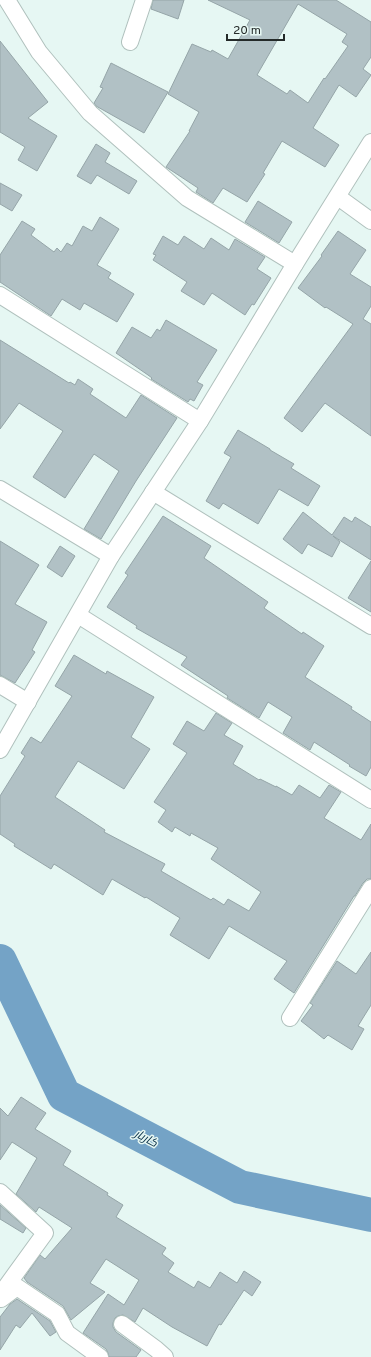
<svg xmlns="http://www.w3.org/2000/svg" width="371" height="1357" font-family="Overpass,Cairo,sans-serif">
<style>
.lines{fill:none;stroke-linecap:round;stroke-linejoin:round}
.river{stroke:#74a3c6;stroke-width:34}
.building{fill:#b1c1c5;stroke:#95a5a8;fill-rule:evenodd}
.minor-casing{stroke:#b0c1bd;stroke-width:18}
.minor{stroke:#fff;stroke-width:16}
.labels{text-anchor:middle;stroke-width:3;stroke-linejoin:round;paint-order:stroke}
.water-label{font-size:12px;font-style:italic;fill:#0b324a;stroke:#e6f7f3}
</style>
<rect width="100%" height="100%" fill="#e6f7f3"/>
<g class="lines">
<polyline class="river" points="0,961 64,1095 240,1187 371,1215"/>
</g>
<g class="building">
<polygon points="153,0 184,0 178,19 151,9"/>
<path d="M208 0H336L371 22V57L363 69 371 75 356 97 339 85 313 128 339 145 325 167 282 141 263 173 265 174 247 202 223 188 213 203 196 192 198 188 166 167 190 131H189L199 112 168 94 192 44 211 52 212 50 228 59 250 20ZM298 4 347 34 342 42 348 46 325 79 324 78 308 103 290 90 287 94 257 75Z"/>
<polygon points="0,41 48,102 28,118 57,136 37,171 18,160 25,147 0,132"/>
<polygon points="111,63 168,92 144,133 96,106 94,103 103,88 100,87"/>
<polygon points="96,144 110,153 105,162 137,181 129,194 97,175 91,184 77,176"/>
<polygon points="0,183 22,195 12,211 0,204"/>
<polygon points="258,201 292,222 279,243 245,222"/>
<polygon points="100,217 119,229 97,265 111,273 108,278 134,294 117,322 84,303 80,310 62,299 51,316 0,282 0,255 22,221 35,229 31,235 54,252 57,248 61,252 67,243 72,246 83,226 92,231"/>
<polygon points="338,231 366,250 350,274 371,287 371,306 363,319 371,324 371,436 325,403 302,432 284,418 353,324 326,307 325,308 298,288 322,256 321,255"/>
<polygon points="163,236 178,245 184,236 204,249 211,238 229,250 235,239 265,257 257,269 271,278 254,305 252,304 245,315 212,293 204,305 181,291 187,282 153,260 156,255 153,254"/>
<polygon points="166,320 217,350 197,382 203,385 194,401 190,399 188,402 151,379 152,378 148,375 116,353 132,327 151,338 157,329 160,331"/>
<polygon points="0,340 69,383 70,382 75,385 78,379 93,389 90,394 126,418 141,395 177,418 136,481 101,539 84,529 119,471 94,454 65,498 33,477 63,431 19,403 0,429"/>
<polygon points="238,430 270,449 270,450 294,464 291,468 320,486 308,506 279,489 258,524 223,503 219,509 206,501 231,457 224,453"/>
<polygon points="303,512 332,535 344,517 352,522 355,517 371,527 371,560 333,536 340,542 332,557 308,544 302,554 283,539"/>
<polygon points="163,516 211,546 204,558 268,602 264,608 302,634 303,632 324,646 305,677 352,707 351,709 371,722 371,767 366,776 349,766 350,765 314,742 310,750 283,733 292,717 268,702 259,718 227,698 228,696 181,665 187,657 136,628 137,626 107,607 128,575 125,573"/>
<polygon points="0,541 39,565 15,604 47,622 32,650 35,652 15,683 0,675"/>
<polygon points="60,546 75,556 62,577 47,567"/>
<polygon points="371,561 371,612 348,598"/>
<polygon points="74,655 106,674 107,671 154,697 131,737 150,749 124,789 78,761 55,797 105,830 104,832 165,864 161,871 211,900 213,898 224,905 228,899 249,911 261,892 211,859 218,848 191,833 190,836 175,827 172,832 158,822 166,810 154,802 187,753 173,744 187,721 204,731 216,713 232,723 224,735 243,746 233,764 259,780 260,779 276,787 276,786 292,795 299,785 320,798 329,785 341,792 324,818 361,840 371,824 371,879 367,879 363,883 355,896 354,896 294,993 274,979 287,961 229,926 209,959 170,935 180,918 146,897 145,898 112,879 103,895 54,864 51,869 14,846 15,844 0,834 0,796 25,756 21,753 31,737 41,743 72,696 55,686"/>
<polygon points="371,952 371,1005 358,1026 364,1029 352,1050 328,1035 324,1039 301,1021 313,1005 310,1003 337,961 356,974"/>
<polygon points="21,1097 46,1113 35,1129 71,1151 63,1165 108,1193 107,1195 123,1205 116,1217 166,1248 162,1254 174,1263 168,1272 194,1288 198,1281 210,1288 220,1272 237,1283 244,1271 261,1282 252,1296 244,1290 221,1325 219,1324 207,1346 172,1327 143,1308 135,1322 123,1315 118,1316 115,1318 113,1323 113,1327 116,1332 141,1350 136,1357 109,1357 108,1353 106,1349 83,1333 108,1294 124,1305 139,1280 106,1259 90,1283 105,1292 71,1320 63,1306 27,1282 24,1278 40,1255 45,1259 72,1228 39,1207 36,1212 16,1194 37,1158 12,1142 0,1160 0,1108 8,1116"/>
<polygon points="0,1205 26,1228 23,1233 0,1219"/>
<polygon points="17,1299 50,1321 56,1332 50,1336 32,1313 20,1328 16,1325 0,1350 0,1317 10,1304"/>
</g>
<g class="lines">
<g class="minor-casing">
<g id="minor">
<polyline points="7,0 39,52 90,113 187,198 295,264"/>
<polyline points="130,42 144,0"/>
<polyline points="338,197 371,221"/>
<polyline points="0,295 200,421"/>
<polyline points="0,489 111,556"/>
<polyline points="153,492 371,626"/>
<polyline points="78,615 371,800"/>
<polyline points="0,685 28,702"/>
<polyline points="0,750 111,556 200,421 295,264 371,142"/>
<polyline points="290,1018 371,888"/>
<polyline points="0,1192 45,1233 0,1295"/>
<polyline points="1,1299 17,1287 57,1314 67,1333 100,1357"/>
<polyline points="122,1324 156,1349 165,1357"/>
</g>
</g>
<use href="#minor" class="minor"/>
</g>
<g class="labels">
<g class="water-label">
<text transform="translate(146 1138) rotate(28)" y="4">کاربار</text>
</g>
</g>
<path d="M227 34v6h57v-6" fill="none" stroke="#242a29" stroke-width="2"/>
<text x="233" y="34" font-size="12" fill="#242a29" stroke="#e6f7f3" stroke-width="3" paint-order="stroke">20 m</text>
</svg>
